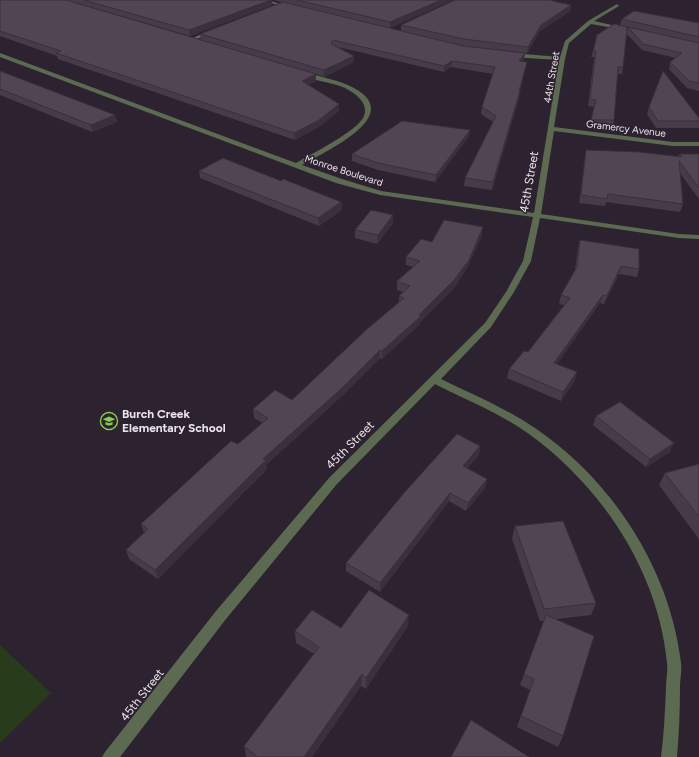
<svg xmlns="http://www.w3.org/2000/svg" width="699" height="757" font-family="Figtree,sans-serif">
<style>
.green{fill:#283b1a}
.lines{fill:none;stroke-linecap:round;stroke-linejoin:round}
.minor{fill:#5b6a51;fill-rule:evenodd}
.wall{fill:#463b48}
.shaded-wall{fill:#39303b}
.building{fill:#514554;stroke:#39303b}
.labels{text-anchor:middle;stroke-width:3;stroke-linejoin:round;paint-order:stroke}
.far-street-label{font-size:10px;fill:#ebe4ed;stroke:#2d2330}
.street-label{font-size:12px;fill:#ebe4ed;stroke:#2d2330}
.poi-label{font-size:12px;font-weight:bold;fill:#ebe4ed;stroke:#2d2330;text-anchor:start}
</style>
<rect width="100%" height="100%" fill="#2d2330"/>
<polygon class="green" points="0,645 51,693 0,743"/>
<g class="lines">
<g class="minor">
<polygon points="260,0 267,0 291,7 289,8"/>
<path d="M617 4 619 6 594 21 625 28V30L591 24 569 43 565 59 554 127 673 142H699V146H673L554 131 541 214 679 234 699 235V239L679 238 540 218 531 261 514 292 491 327 441 379C472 394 505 408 535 428 612 480 670 569 681 663 682 671 680 679 680 687 680 711 679 734 677 757H661C664 734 665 711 666 688 666 679 668 671 667 663 658 571 602 487 529 434 500 413 466 400 435 384L337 484 226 619 120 757H102L105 752 216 611 329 478 485 323 506 292 523 261 533 217 380 195 336 183 0 57V53L296 163C311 154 358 131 364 116 369 103 355 93 345 88 332 82 312 81 301 74L304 72C321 77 339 80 354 88 406 116 324 152 302 165L342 179 381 191 534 213 559 60 511 57 508 55 511 53 560 57 565 41 588 21Z"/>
<polygon points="211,30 215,31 193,41 188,40"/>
</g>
</g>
<g class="wall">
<polygon points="0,0 201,40 200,34 282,2 274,0 453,0 390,28 463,46 524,59 522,62 527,62 525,69 520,91 519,98 492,190 464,186 465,178 493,122 481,114 482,107 493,74 451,67 444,72 338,47 354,56 354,62 324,77 316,74 316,81 308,85 339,104 339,111 320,126 295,140 58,59 57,56 0,36"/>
<polygon points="66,0 272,0 272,5 190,36"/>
<polygon points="557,2 571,5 570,11 540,31 527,53 463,46 401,31 401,25"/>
<polygon points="622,19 699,23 699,91 687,88 669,69 670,62 676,58 642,50 627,34 623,67 622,74 618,74 614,120 613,128 589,127 594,107 588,106 594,57 591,57 593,51 627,30 628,27 642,30 620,25"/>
<polygon points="0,71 115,115 117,122 92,132 0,95"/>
<polygon points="649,107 699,118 699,128 656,128 647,114"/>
<polygon points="469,136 435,182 378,170 352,161 352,154"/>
<polygon points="586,150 678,157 679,154 699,154 699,199 680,173 683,204 680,212 606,202 605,206 579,203 585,157"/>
<polygon points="199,171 281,181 341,202 342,210 319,226 200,178"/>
<polygon points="393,223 377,244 355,238 355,230"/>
<polygon points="482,235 467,268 454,288 420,322 420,324 382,359 380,358 343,395 266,465 267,469 158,579 129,559 126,550 144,533 141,524 263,423 254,418 253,409 292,400 399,303 399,296 403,292 397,290 397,281 413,267 406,265 406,257"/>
<polygon points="580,240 639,269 637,277 619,274 604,304 600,303 557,364 575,381 561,401 507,378 509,369 528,352 564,305 559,304 561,295 575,270 578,248"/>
<polygon points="596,416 670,452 646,467 593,425"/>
<polygon points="480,446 479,455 467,468 487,479 485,488 466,511 449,501 380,592 346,571 346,563"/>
<polygon points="699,464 699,539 659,485 665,473"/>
<polygon points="515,526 596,603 591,615 557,619 563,736 558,747 517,727 530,690 520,685 544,621 540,621 512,539"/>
<polygon points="408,626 366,689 361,686 312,757 247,757 246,756 244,746 314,654 296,643 295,631 341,628"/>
</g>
<g class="shaded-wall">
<polygon points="271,0 272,0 272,5 190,36 189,30"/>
<polygon points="441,0 453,0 390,28 390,22"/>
<polygon points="571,5 570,11 540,31 527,53 528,47 541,25"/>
<polygon points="525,53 524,59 518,68 519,61"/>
<polygon points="354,56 354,62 324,77 324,70"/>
<polygon points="452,61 451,67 444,72 444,66"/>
<polygon points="316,74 316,81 302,88 302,81"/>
<polygon points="520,91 519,98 492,190 493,182"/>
<polygon points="339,104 339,111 320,126 295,140 294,133"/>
<polygon points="115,115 117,122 92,132 91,125"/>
<polygon points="470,130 469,136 435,182 436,175"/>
<polygon points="341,202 342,210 319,226 318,218"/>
<polygon points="393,215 393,223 377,244 378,235"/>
<polygon points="483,227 482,235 467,268 454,288 420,322 420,324 382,359 382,351 419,315"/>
<polygon points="621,266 619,274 604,304 607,296"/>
<polygon points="603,295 600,303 552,371 554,363"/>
<polygon points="380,350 380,358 343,395 266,465 267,469 158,579 155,570 263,459"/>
<polygon points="577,372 575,381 561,401 563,392"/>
<polygon points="674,443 670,452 646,467 650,459"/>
<polygon points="480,446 479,455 462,475 463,466"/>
<polygon points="487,479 485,488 466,511 468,503"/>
<polygon points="450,493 449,501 380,592 380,583"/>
<polygon points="409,615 408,626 366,689 366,678"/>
<polygon points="362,674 361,686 312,757 304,757"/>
</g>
<g class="building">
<polygon points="0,0 66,0 316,74 302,81 339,104 319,120 294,133 56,53 61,51 0,31"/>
<polygon points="84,0 271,0 189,30"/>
<polygon points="297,0 441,0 390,22"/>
<polygon points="455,0 550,0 557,2 571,5 541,25 528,47 464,39 401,25"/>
<polygon points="283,2 463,46 525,53 519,61 527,62 519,91 520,91 493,182 465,178 496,116 482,107 495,67 452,61 444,66 333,40 331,44 354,56 324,70 200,34"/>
<polygon points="634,11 699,23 699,37 622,19"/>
<polygon points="614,24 627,27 623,67 618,67 614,120 591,120 596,100 590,99 596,51 593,51 597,35"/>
<polygon points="628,27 699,43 699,83 689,81 670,62 682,53 643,44"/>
<polygon points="0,71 115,115 91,125 0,89"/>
<polygon points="663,71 699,118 699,121 658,121 649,107"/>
<polygon points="402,121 470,130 436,175 378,163 352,154"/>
<polygon points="586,150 639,152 682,157 679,154 699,154 699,188 679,161 683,204 608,194 607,199 581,195"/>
<polygon points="223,158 281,181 283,179 341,202 318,218 199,171"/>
<polygon points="371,210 393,215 378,235 355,230"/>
<polygon points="444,220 483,227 469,260 455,279 419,315 421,316 382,351 380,350 343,387 263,459 266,460 155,570 126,550 148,529 141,524 180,488 231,441 238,444 268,418 253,409 275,390 292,400 366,330 404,298 399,296 410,286 397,281 420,261 406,257 421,239 432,242"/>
<polygon points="580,240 639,249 639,269 621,266 607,296 603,295 554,363 577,372 563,392 509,369 524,351 528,352 570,298 561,295 577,267"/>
<polygon points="620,402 674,443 650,459 596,416"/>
<polygon points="457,434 480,446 463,466 487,479 468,503 450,493 380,583 346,563 404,493"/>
<polygon points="699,464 699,517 665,473"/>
<polygon points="563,521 596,603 544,609 515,526"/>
<polygon points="369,590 409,615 366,678 362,674 304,757 258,757 244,746 319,647 295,631 312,610 341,628"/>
<polygon points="546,615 594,636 563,736 521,716 534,679 524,674"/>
<polygon points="471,720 529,757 451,757"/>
</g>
<defs>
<g id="school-ring" transform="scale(0.9)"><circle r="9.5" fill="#2d2330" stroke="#89cf49" stroke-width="1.5"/><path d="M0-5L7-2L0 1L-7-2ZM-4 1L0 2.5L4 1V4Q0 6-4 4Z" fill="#89cf49"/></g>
</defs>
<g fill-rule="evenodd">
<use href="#school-ring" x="109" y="421"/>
</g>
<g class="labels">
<g class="far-street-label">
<text transform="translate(551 77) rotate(-80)" y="4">44th Street</text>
<text transform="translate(626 128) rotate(7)" y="4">Gramercy Avenue</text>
<text transform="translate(344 170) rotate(18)" y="4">Monroe Boulevard</text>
</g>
<g class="street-label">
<text transform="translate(529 182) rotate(-80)" y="4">45th Street</text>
<text transform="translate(350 445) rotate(-45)" y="4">45th Street</text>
<text transform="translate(142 695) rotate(-52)" y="4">45th Street</text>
</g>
<g class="poi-label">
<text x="122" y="418">Burch Creek<tspan x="122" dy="14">Elementary School</tspan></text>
</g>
</g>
</svg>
